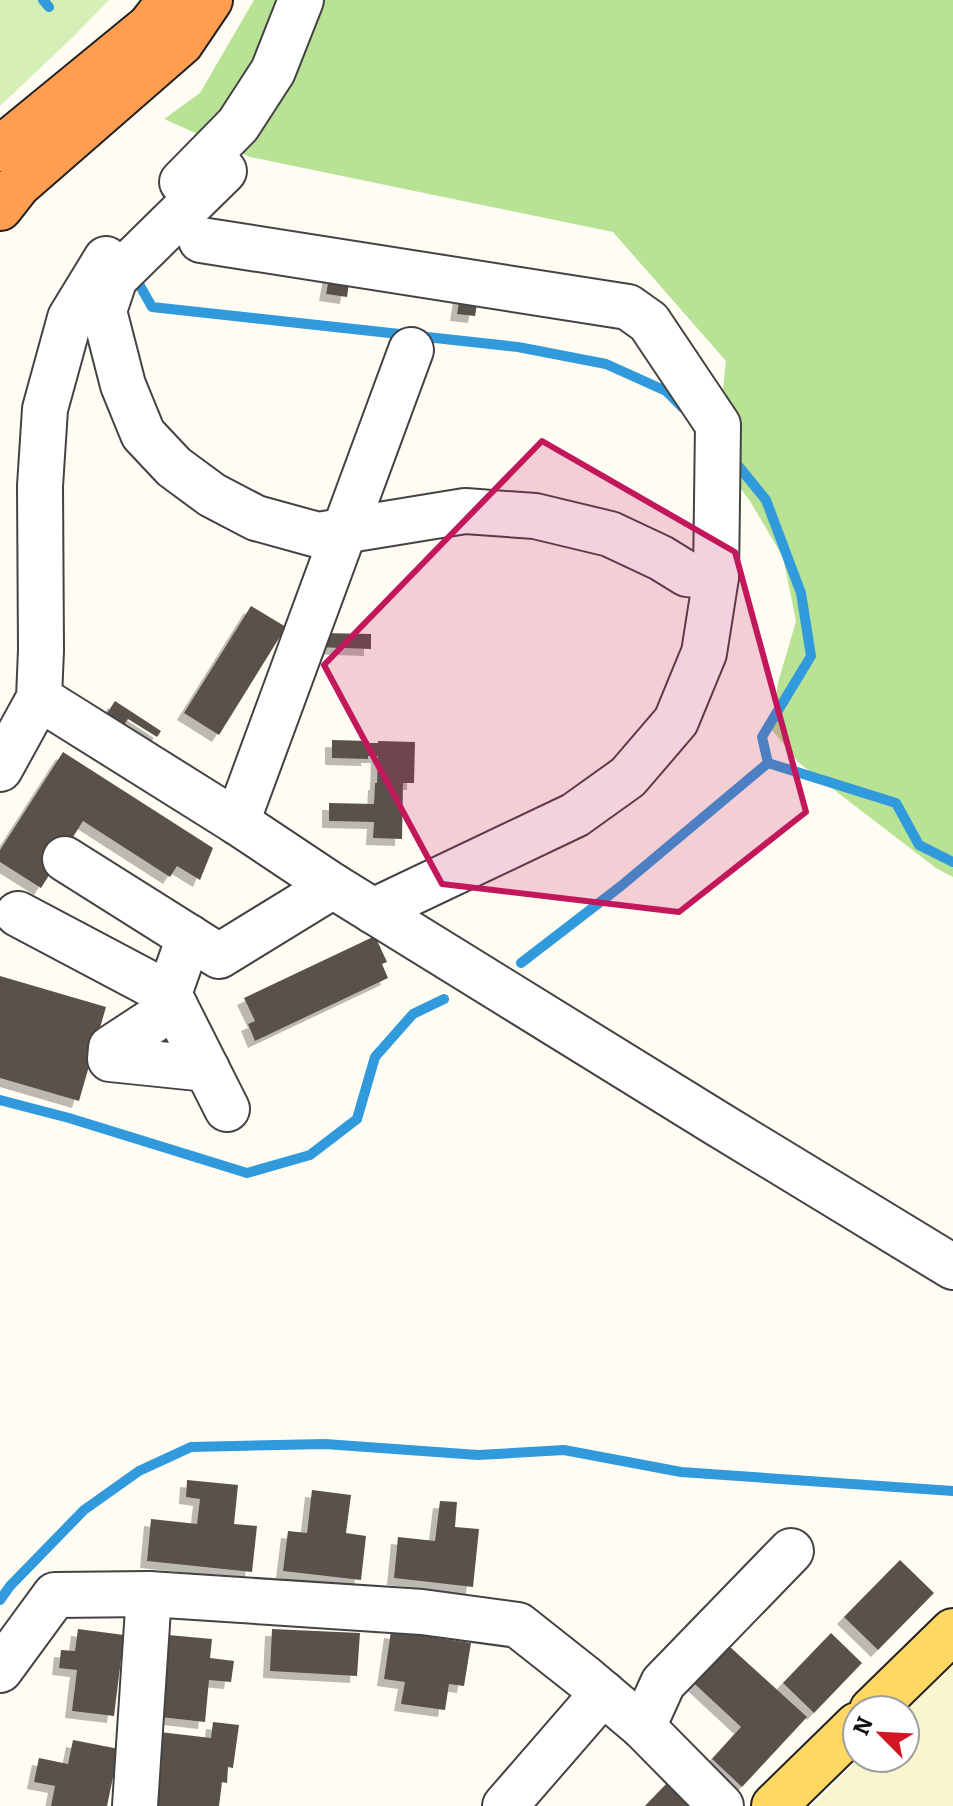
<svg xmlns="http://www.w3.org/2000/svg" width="953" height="1806" font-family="Bitter,serif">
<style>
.farmland{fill:#f9f5cf}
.green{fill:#d5efb7}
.forest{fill:#b8e294}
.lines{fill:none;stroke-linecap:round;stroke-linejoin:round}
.stream{stroke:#309adc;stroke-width:10}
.building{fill:#5a514b;filter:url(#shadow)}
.minor-casing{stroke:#434343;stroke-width:48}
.major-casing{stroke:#212121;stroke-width:48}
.highway-casing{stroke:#212121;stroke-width:48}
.minor{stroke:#fff;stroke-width:44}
.major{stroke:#ffd763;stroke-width:44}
.highway{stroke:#ff9e51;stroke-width:44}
.marked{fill:#c2185b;fill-opacity:0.2;stroke:#c2185b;stroke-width:6;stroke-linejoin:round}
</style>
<defs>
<filter id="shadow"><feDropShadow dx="-7" dy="7" stdDeviation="0" flood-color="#0004"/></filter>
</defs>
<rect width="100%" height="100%" fill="#fffcf3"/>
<polygon class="farmland" points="953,1662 953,1806 813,1806 860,1758 905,1758 905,1712"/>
<polygon class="green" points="0,0 109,0 73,37 0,106"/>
<polygon class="forest" points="254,0 953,0 953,877 936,868 799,763 772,730 778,683 796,621 783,557 750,501 716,455 726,361 613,232 250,157 164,119 200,93"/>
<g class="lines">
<g class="stream">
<polyline points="43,0 49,7"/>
<polyline points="135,277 152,307 518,347 606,364 666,391 683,408"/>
<polyline points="731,457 766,500 801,593 811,656 762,737 768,763"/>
<polyline points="521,963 621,886 768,763 896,803 919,845 953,862"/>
<polyline points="0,1100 69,1118 247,1173 310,1155 357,1119 375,1057 413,1014 444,999"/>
<polyline points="0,1600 10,1586 84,1510 139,1471 191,1447 325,1444 478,1455 564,1450 681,1472 953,1491"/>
</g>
</g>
<g class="building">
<polygon points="330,273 350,276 347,297 326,294"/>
<polygon points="460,295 478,298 475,316 457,314"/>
<polygon points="251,606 286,627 219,735 184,713"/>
<polygon points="321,633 371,634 371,649 315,647"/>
<polygon points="115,701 161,731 157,737 128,719 119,733 102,721"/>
<polygon points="332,740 369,741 369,743 378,743 378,741 415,742 414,783 403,783 402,839 373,838 374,822 329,821 329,803 374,804 375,783 377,783 378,756 368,756 368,759 332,758"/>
<polygon points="63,752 213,848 200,880 177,866 170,877 83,821 41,888 0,862 0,850"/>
<polygon points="375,936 387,962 382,964 388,978 255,1041 248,1024 255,1021 244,998"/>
<polygon points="0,976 106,1007 79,1101 0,1078"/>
<polygon points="187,1480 238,1485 234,1524 257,1526 252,1572 147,1561 151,1519 197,1524 200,1499 186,1497"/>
<polygon points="312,1490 351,1495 346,1533 366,1536 361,1580 283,1571 288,1531 307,1533"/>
<polygon points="440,1501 457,1502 455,1527 479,1529 473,1587 394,1578 398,1537 435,1541"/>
<polygon points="900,1560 934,1593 878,1650 844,1617"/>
<polygon points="78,1629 124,1635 114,1716 72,1711 77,1670 59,1668 61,1650 75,1651"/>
<polygon points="272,1629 360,1633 357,1676 270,1671"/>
<polygon points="391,1631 471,1643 464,1686 449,1684 445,1710 401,1704 405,1682 384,1679"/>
<polygon points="831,1633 862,1663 814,1713 783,1683"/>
<polygon points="168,1635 212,1639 210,1658 234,1661 231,1682 209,1680 205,1722 160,1717"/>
<polygon points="718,1636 807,1717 742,1787 712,1759 741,1727 684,1674"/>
<polygon points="213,1722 239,1725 233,1768 228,1767 227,1783 222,1782 219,1806 157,1806 162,1759 148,1758 151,1731 211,1738"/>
<polygon points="73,1740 119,1749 107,1806 51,1806 55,1786 34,1782 39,1758 68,1764"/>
<polygon points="669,1781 696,1806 645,1806"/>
</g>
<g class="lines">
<g class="minor-casing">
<g id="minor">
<polyline points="224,171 115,278 104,311 123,385 143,434 174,467 212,495 256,518 318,535 465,511 535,516 610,534 661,558 687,574 716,577"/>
<polyline points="182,182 238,125 273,71 301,0"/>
<polyline points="201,240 628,307 649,322 718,425 716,577 704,653 676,721 628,777 575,815 373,911"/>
<polyline points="39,698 237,822 333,886 718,1124 953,1267"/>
<polyline points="0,769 39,698 41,650 40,486 45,409 70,318 106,259"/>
<polyline points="237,822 411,350"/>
<polyline points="65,859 219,956 333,886"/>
<polyline points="18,914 169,994"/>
<polyline points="189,937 169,994 227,1109"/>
<polyline points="175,1006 111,1048 110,1059 207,1069"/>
<polyline points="0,1670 55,1595 149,1594 422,1612 518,1625 585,1678 643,1727 721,1806"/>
<polyline points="643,1727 663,1683 791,1551"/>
<polyline points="135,1806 149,1594"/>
<polyline points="505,1806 603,1693"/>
</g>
</g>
<g class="major-casing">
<g id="major">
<polyline points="872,1710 953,1631"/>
<polyline points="774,1806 857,1725"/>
</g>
</g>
<g class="highway-casing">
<g id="highway">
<polyline points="0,149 150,26 170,0"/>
<polyline points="0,208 18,185 181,43 210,0"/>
</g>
</g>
<use href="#minor" class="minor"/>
<use href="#major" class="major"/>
<use href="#highway" class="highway"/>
</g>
<path class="marked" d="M542 441 735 552 806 812 679 912 442 884 324 665Z"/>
<g transform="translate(881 1734) rotate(294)"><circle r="38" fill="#ffffff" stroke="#9f9f9f" stroke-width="2"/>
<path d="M0-6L14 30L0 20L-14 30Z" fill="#d11722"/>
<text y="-12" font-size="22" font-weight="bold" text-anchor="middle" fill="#101010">N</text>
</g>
</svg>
